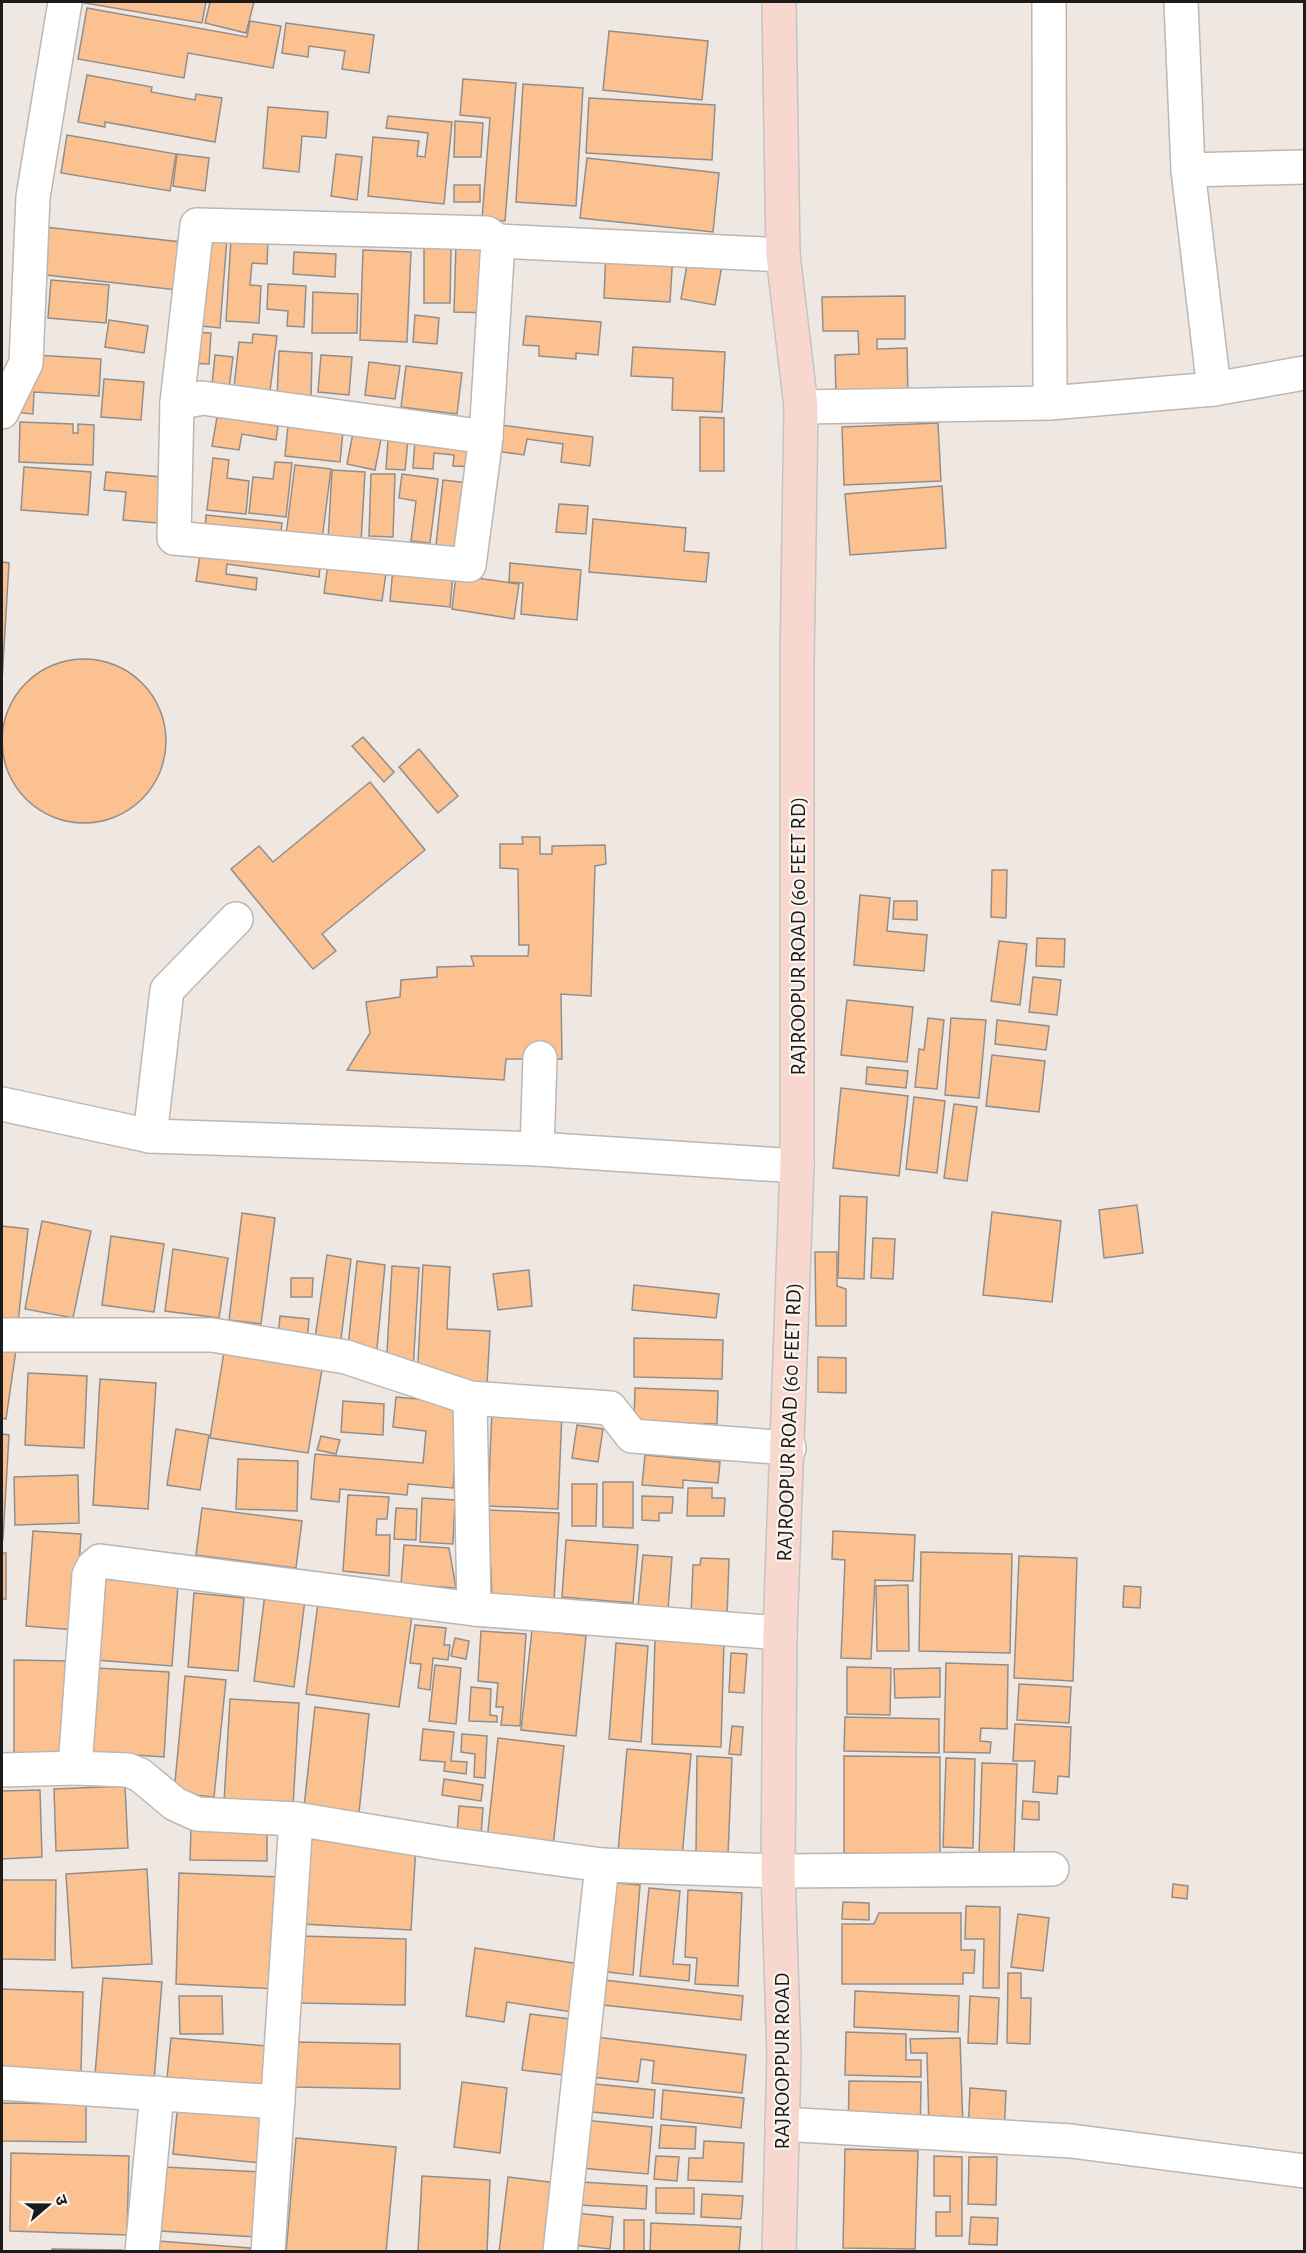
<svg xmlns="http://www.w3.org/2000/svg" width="1306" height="2253" font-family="'Alegreya Sans','Noto Sans Devanagari',sans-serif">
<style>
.building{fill:#fbc190;stroke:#948e8a;stroke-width:1.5}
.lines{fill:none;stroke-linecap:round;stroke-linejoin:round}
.minor-casing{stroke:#bdb6b1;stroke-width:36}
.major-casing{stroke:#c4c4c3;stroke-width:36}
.minor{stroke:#fff;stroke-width:33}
.major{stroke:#f8d7ce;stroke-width:33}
.labels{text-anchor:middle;stroke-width:4.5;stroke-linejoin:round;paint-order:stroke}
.street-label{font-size:22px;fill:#1d1b19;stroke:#fbf5ef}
</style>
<rect width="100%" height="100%" fill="#eee7e2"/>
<g class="building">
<polygon points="79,2 206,2 202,23"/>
<polygon points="210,2 254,2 246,33 205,23"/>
<polygon points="87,8 247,37 250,21 281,26 273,68 188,53 184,78 78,59"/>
<polygon points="286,23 374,35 369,73 342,69 345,51 309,46 308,57 282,53"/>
<polygon points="609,31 708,41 702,100 603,90"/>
<polygon points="87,75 152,87 151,92 195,100 196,94 222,98 215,142 105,122 105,127 78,122"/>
<polygon points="463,79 516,83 505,221 482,219 490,118 460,115"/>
<polygon points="523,84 583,88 576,206 516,202"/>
<polygon points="589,98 715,105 712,160 586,153"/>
<polygon points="268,107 328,112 326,138 302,136 299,172 263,168"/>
<polygon points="388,116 452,122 444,204 368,196 373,137 419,141 417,156 425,157 428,133 386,128"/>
<polygon points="455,121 483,123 481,157 454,157"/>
<polygon points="67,135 176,154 170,191 61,173"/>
<polygon points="177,154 209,158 205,191 173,186"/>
<polygon points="336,154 362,157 357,200 331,196"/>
<polygon points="587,158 719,173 713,232 580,218"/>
<rect x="454" y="185" width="26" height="17"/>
<polygon points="35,226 191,243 186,291 29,273"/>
<polygon points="200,235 227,238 220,328 192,325"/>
<polygon points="231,238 268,240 267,264 252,263 250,285 261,286 259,323 226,321"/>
<polygon points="456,243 495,244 493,313 454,312"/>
<polygon points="424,248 451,248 450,303 424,303"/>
<polygon points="606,249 673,253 670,302 604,298"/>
<polygon points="363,250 411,252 407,342 360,340"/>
<polygon points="294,252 336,254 335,277 293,274"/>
<polygon points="688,259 722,265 715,305 681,299"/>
<polygon points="51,280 109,285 106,323 48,318"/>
<polygon points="268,284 306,286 304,327 287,326 288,311 267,309"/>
<polygon points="313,292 358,294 357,333 312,333"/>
<polygon points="905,296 905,339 877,339 877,349 907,348 908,396 836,398 835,355 859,354 858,331 823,331 822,297"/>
<polygon points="415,315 439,318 437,344 413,342"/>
<polygon points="526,316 601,322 598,355 576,353 576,359 539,356 539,346 523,345"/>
<polygon points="109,320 148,326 144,353 105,347"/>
<polygon points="190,332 211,333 209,364 189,363"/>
<polygon points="253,334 277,336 270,391 234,387 239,342 252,343"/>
<polygon points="633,347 725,352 722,412 672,410 673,378 631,376"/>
<polygon points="279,351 312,353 311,399 277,398"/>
<polygon points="18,354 101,359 99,396 34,392 33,414 14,412"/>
<polygon points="215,355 233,357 228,396 211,394"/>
<polygon points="321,355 352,357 349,395 318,392"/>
<polygon points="369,362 400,366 395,399 365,395"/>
<polygon points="406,366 462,373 457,414 401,407"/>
<polygon points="104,379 144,382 141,420 101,417"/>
<polygon points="217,417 278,426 276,440 242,434 239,450 212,446"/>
<polygon points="700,417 724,418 724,471 700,471"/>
<polygon points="20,422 73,424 73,433 78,433 78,424 94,425 93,465 19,462"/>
<polygon points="938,423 941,481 844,485 842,427"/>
<polygon points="500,425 593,437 590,466 561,462 563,444 527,439 524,455 497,451"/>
<polygon points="288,426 343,431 340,462 285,456"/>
<polygon points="353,433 381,439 375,470 347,464"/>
<polygon points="388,439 408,440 405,470 386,469"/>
<polygon points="415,440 478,444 476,467 453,466 454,455 434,453 433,469 413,468"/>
<polygon points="213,458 229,460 227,478 249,481 246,514 207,510"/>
<polygon points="275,462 292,463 286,517 249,513 253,477 273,479"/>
<polygon points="295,465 331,469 321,547 285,543"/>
<polygon points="24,467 91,472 88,515 21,510"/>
<polygon points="332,470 365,472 361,543 328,541"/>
<polygon points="106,472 173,478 169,524 123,520 126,492 104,490"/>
<polygon points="371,474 395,474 393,537 369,536"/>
<polygon points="402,474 438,479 430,543 411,541 416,501 399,498"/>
<polygon points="443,480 469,483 462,548 436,545"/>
<polygon points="942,486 946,548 850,555 845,494"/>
<polygon points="559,504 588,506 586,534 556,532"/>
<polygon points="206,515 282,523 280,540 205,533"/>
<polygon points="593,519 686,528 684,551 709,553 706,582 589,572"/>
<polygon points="202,542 321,559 319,577 227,564 226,574 257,578 256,590 196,581"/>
<polygon points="329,557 387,566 382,601 324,593"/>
<polygon points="2,562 9,563 2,681"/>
<polygon points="510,563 581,570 577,620 521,614 523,583 509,582"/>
<polygon points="393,568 453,574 450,607 390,601"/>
<polygon points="456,575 519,584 514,619 452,609"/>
<circle cx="84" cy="741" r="82"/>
<polygon points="363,737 394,772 384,782 352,746"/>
<polygon points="419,749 458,796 438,813 399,767"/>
<polygon points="370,782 425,850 322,934 336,951 313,969 231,869 259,846 273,862"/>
<polygon points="522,837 540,837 540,854 552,854 552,846 605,845 606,864 595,866 591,996 561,994 562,1059 506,1059 504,1080 347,1070 370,1033 366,1002 400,997 401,980 437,977 437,967 474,966 471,956 528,956 529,945 519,945 518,869 500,868 500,844 523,844"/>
<polygon points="992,870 1007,870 1006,918 991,917"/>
<polygon points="860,895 890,898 887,931 927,935 924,971 854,965"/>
<polygon points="894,901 917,901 917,920 893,919"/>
<polygon points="1037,938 1065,939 1064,967 1036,966"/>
<polygon points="999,941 1027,944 1020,1005 991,1001"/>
<polygon points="1033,977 1061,980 1057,1015 1029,1012"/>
<polygon points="847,1000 913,1007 907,1062 841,1055"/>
<polygon points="928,1018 944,1020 937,1089 915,1087 919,1049 924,1050"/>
<polygon points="951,1018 986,1020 979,1098 945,1095"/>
<polygon points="997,1020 1049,1026 1046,1050 995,1044"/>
<polygon points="992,1055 1045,1061 1039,1112 986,1106"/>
<polygon points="867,1067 908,1071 906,1088 866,1084"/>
<polygon points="841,1088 908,1096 899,1176 833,1168"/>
<polygon points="914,1097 945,1101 937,1173 906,1169"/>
<polygon points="954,1104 977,1107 967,1181 944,1178"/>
<polygon points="840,1196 867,1197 864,1279 838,1278"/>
<polygon points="1137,1205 1143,1253 1104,1258 1099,1210"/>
<polygon points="992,1212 1061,1221 1052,1302 983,1295"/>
<polygon points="242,1213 275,1218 261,1324 229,1320"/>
<polygon points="42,1221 91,1231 73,1318 25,1309"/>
<polygon points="2,1226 28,1229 18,1323 2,1321"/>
<polygon points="111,1236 164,1244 154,1312 102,1305"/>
<polygon points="873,1238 895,1239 893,1279 871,1278"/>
<polygon points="173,1249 228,1258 219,1318 165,1311"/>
<polygon points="815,1252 837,1252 837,1286 846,1289 846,1326 816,1326"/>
<polygon points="327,1255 351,1259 338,1363 312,1359"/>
<polygon points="357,1261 385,1265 375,1369 346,1366"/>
<polygon points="423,1265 450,1267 447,1329 490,1331 487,1385 417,1381"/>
<polygon points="392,1266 419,1268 413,1370 386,1369"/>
<polygon points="529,1270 532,1306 498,1310 493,1274"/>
<polygon points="291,1278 313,1278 312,1297 291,1297"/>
<polygon points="634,1285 719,1294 716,1318 632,1310"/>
<polygon points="280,1316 309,1319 305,1362 276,1360"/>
<polygon points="634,1338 723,1340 722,1379 634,1377"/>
<polygon points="2,1348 16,1350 6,1419 2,1418"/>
<polygon points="224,1352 322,1369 308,1453 210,1438"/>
<polygon points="818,1357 846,1358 846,1393 818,1392"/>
<polygon points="28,1373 87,1376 84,1448 25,1445"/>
<polygon points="100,1379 156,1383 148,1509 93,1505"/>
<polygon points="635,1388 718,1391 717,1424 634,1422"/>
<polygon points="396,1397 460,1403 453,1488 408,1484 407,1495 340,1489 339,1502 311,1499 315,1454 423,1463 426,1431 393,1427"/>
<polygon points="343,1401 384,1404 383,1435 341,1432"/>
<polygon points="492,1409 562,1412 558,1509 488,1506"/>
<polygon points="577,1425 603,1429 598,1462 572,1458"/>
<polygon points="176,1429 209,1435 200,1490 167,1485"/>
<polygon points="2,1434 9,1435 3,1539 2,1539"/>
<polygon points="321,1436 340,1440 336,1454 317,1450"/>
<polygon points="645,1455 720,1462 718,1483 683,1480 683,1488 642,1485"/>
<polygon points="238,1459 298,1461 297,1511 236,1509"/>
<polygon points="78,1475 79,1523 15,1525 14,1477"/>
<polygon points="603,1482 633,1482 633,1528 603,1527"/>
<polygon points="572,1484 597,1484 596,1526 572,1526"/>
<polygon points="688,1488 712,1488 712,1498 725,1498 724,1516 687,1516"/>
<polygon points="348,1495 389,1497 387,1519 377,1519 376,1535 390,1535 389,1576 343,1571"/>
<polygon points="642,1496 673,1497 672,1513 659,1513 659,1521 642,1520"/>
<polygon points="422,1498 455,1500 453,1544 420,1542"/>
<polygon points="202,1508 302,1521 296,1568 196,1555"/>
<polygon points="396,1508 417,1509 416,1540 394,1539"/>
<polygon points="488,1510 559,1513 554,1601 492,1597"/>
<polygon points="33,1531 81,1534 75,1630 26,1626"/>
<polygon points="833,1531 915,1535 913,1581 875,1580 871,1659 841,1658 845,1560 832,1559"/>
<polygon points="566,1540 638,1545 633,1603 562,1597"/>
<polygon points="404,1545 449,1548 456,1588 401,1584"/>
<polygon points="921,1552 1012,1554 1010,1653 919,1651"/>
<rect x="2" y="1553" width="4" height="46"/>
<polygon points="643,1555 672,1557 668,1609 638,1606"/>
<polygon points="1019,1556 1077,1558 1073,1681 1014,1678"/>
<polygon points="701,1558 729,1559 727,1617 691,1616 693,1565 700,1565"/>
<polygon points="102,1579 178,1585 172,1666 96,1660"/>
<polygon points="908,1585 909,1651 877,1651 876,1586"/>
<polygon points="1124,1586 1141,1587 1140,1608 1123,1607"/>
<polygon points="194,1593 244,1598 238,1671 188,1667"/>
<polygon points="265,1594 305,1600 294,1687 254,1681"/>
<polygon points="318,1603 412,1616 399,1707 306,1694"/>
<polygon points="415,1625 446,1628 444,1645 450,1645 448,1660 433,1658 430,1690 418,1688 421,1664 410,1663"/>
<polygon points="532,1630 586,1636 576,1736 521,1730"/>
<polygon points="481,1631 526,1634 520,1726 501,1725 503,1707 496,1707 498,1683 478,1681"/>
<polygon points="455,1638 469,1641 466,1659 451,1656"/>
<polygon points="655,1639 724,1641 721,1747 652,1744"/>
<polygon points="616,1643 648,1646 641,1742 609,1739"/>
<polygon points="731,1653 747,1654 744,1693 729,1692"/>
<polygon points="14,1660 68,1661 68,1754 14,1753"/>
<polygon points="946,1663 1008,1665 1007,1729 981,1728 980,1741 991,1742 990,1753 944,1752"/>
<polygon points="435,1665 461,1668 456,1724 429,1721"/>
<polygon points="847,1667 891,1668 890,1715 847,1714"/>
<polygon points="96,1668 169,1672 164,1757 90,1752"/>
<polygon points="940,1668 940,1697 895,1698 894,1669"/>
<polygon points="185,1676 226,1680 214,1797 174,1793"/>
<polygon points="1019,1684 1071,1687 1069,1723 1017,1720"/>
<polygon points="471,1687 491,1689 490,1715 497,1716 497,1722 469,1721"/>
<polygon points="230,1699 299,1703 293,1806 224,1802"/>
<polygon points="315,1707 369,1714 359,1813 304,1807"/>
<polygon points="845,1717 939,1719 939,1753 844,1751"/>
<polygon points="1015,1724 1071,1727 1069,1777 1058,1776 1057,1794 1033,1792 1035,1761 1013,1761"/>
<polygon points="732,1726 743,1727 741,1755 729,1754"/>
<polygon points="423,1729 454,1732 451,1761 467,1762 466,1774 444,1771 445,1762 420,1760"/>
<polygon points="462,1734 487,1736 485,1778 474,1777 475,1754 461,1752"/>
<polygon points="498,1738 564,1746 553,1847 487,1840"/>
<polygon points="627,1749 691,1754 682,1858 618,1852"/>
<polygon points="697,1756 732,1758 728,1855 696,1854"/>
<polygon points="844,1756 940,1757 940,1855 844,1855"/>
<polygon points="946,1758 975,1759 973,1848 943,1847"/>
<polygon points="982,1763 1017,1764 1014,1857 979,1856"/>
<polygon points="444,1779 483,1785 481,1801 442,1795"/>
<polygon points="125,1786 128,1848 56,1851 54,1789"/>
<polygon points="40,1790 42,1857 2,1859 2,1791"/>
<polygon points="1023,1801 1039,1802 1039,1820 1022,1819"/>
<polygon points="459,1806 483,1808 481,1835 457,1833"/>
<polygon points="191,1827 267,1829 267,1861 190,1860"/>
<polygon points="306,1839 416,1844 411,1930 302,1924"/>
<polygon points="147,1869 152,1964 72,1968 66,1874"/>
<polygon points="179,1873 282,1877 277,1989 176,1984"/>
<polygon points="2,1880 56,1880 55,1960 2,1959"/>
<polygon points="606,1882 640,1885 633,1975 599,1971"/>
<polygon points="1173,1884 1188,1886 1187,1899 1172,1897"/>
<polygon points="649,1888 680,1891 673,1964 690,1965 689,1981 640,1976"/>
<polygon points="688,1890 742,1893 738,1986 695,1984 697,1958 685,1957"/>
<polygon points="843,1902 869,1903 869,1920 842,1919"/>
<polygon points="966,1906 1000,1907 999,1988 983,1988 984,1939 965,1939"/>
<polygon points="879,1913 961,1913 961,1950 975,1950 974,1973 963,1973 963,1984 842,1984 842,1924 874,1924"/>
<polygon points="1018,1914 1049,1918 1043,1971 1011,1967"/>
<polygon points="301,1936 406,1939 405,2005 299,2003"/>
<polygon points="475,1948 586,1965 579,2013 507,2002 504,2022 466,2016"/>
<polygon points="1008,1973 1021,1973 1021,1998 1031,1998 1030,2044 1007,2043"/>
<polygon points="103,1978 162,1982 154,2081 95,2075"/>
<polygon points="595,1979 743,1996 741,2020 594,2004"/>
<polygon points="2,1989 83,1992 81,2072 2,2070"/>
<polygon points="855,1991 959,1996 958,2032 854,2027"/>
<polygon points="179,1996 222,1996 223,2034 180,2034"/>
<polygon points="970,1996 999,1998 997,2044 968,2043"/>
<polygon points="530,2014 570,2019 563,2075 522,2070"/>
<polygon points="846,2032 906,2034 906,2060 921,2060 921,2077 845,2075"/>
<polygon points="587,2036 746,2055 742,2093 652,2083 654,2061 641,2059 638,2082 582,2076"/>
<polygon points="171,2038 267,2046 264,2087 167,2078"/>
<polygon points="960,2038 963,2128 929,2129 927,2053 911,2053 910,2039"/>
<polygon points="296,2042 400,2044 400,2089 295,2087"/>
<polygon points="849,2081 921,2082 920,2138 848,2137"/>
<polygon points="462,2082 507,2088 500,2153 454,2147"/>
<polygon points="585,2083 655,2090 653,2118 582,2111"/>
<polygon points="970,2088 1006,2091 1004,2135 968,2133"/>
<polygon points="663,2090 744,2098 741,2128 661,2119"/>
<polygon points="178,2102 267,2111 262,2163 173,2154"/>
<polygon points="2,2103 86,2104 86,2142 2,2141"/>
<polygon points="584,2120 652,2127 648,2174 580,2168"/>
<polygon points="661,2125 696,2127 695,2149 659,2148"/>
<polygon points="296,2138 396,2147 386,2252 286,2252"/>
<polygon points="704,2141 744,2143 742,2182 688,2180 689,2158 703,2158"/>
<polygon points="845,2149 918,2151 915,2249 843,2248"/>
<polygon points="11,2153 129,2156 127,2235 10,2231"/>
<polygon points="656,2156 679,2157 677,2181 654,2179"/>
<polygon points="934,2156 962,2157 962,2236 936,2236 936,2212 950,2212 950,2196 934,2196"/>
<polygon points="969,2157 997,2157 996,2205 968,2204"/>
<polygon points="164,2167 259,2172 256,2237 160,2231"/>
<polygon points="422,2176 490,2180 487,2252 418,2252"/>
<polygon points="508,2177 557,2183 548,2252 499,2252"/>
<polygon points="581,2182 647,2186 646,2209 580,2205"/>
<polygon points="656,2188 694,2188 694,2214 656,2213"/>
<polygon points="702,2194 743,2196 741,2219 701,2217"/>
<polygon points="576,2213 613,2217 610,2249 573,2245"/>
<polygon points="971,2217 998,2218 997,2245 969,2244"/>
<rect x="624" y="2220" width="20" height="31"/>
<polygon points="651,2223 741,2227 739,2252 650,2252"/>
<polygon points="158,2241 250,2248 250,2252 157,2252"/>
<polygon points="52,2249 122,2250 122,2252 52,2252"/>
</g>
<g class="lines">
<g class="minor-casing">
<g id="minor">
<polyline points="1181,2 1188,170 1214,389 1304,373"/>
<polyline points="1188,170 1304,167"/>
<polyline points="498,241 486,437 469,565 174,538 177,403 197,225 487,233 498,241 783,255"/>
<polyline points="177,403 202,398 486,437"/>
<polyline points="1050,403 1214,389"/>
<polyline points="801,407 1050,403 1049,2"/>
<polyline points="2,412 26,363 33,197 65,2"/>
<polyline points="2,1104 150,1136 537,1149 797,1166"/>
<polyline points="150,1136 167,990 236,919"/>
<polyline points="537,1149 540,1058"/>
<polyline points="2,1335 212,1335 346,1357 470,1398 610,1408 632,1436 789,1448"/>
<polyline points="470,1398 474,1609"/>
<polyline points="780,1633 474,1609 100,1561 93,1567 89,1575 75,1768 128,1770 140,1775 175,1804 197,1814 296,1819 448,1844 602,1865 778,1871 1052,1869"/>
<polyline points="2,1770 75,1768"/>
<polyline points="2,2083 278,2102"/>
<polyline points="782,2124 1071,2141 1304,2171"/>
<polyline points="142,2252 157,2093"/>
<polyline points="268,2252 296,1819"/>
<polyline points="560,2252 602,1865"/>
</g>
</g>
<g class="major-casing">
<polyline id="major" points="779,2252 784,2055 778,1871 780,1633 797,1166 797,665 801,407 783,255 779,2"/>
</g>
<use href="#minor" class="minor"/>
<use href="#major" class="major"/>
</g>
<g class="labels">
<g class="street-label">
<text transform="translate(797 936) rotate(-90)" y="8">RAJROOPUR ROAD (60 FEET RD)</text>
<text transform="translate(788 1422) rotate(-88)" y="8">RAJROOPUR ROAD (60 FEET RD)</text>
<text transform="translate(781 2061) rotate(-90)" y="8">RAJROOPPUR ROAD</text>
</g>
</g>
<rect width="1306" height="2253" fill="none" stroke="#1d1b19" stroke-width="6"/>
<g transform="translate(48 2205) rotate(70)" stroke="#fbf5ef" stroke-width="4.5" paint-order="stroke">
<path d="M0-4.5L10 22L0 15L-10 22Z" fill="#1d1b19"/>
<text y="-9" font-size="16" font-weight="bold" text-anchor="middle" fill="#1d1b19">उ</text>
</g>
</svg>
